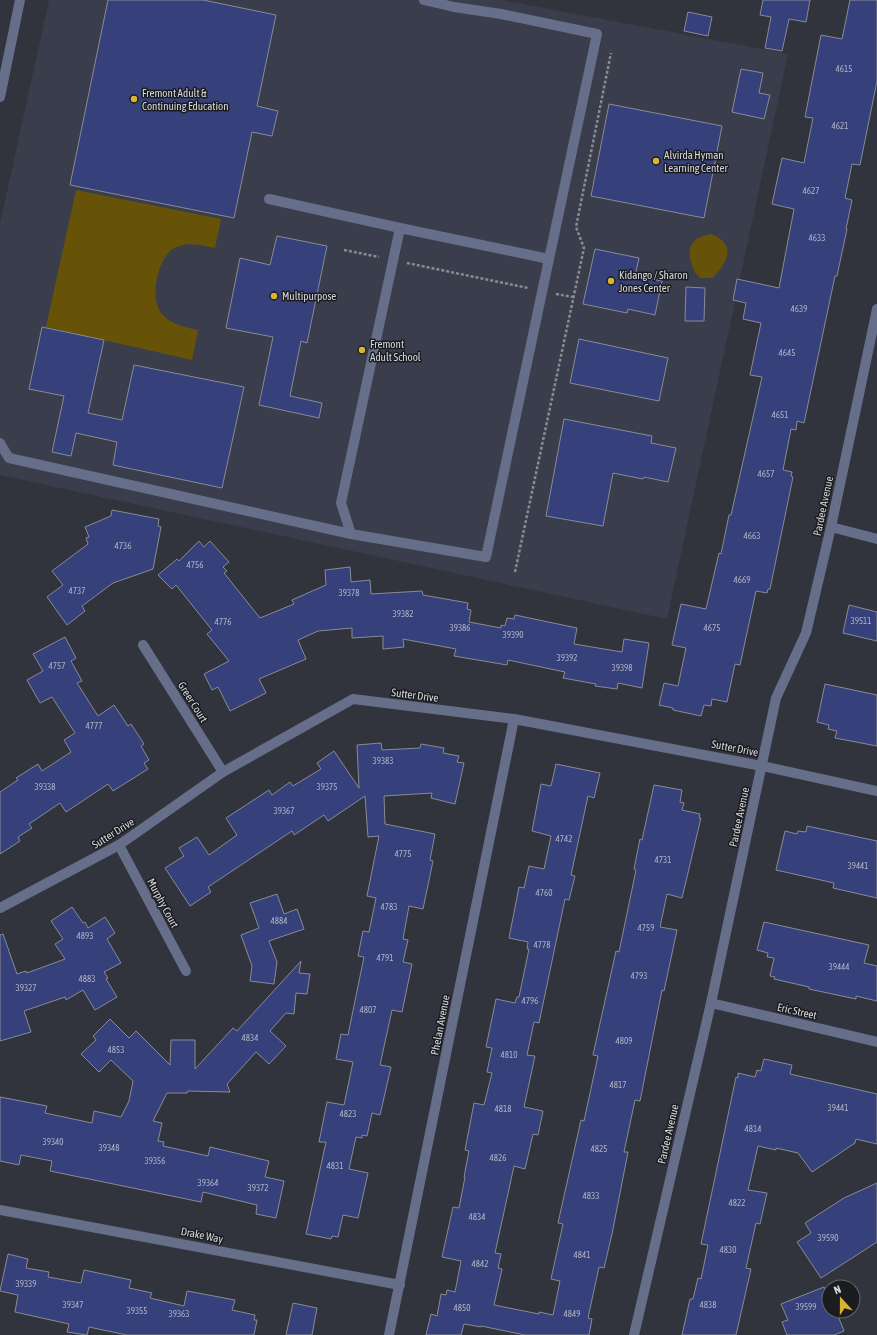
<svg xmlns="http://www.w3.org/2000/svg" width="877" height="1335" font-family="'Asap Condensed',sans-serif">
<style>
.built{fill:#3a3d4b}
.green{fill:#675308}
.building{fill:#36407a;stroke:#888b95}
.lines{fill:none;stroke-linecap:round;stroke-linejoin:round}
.path{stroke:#898b92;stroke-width:2.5;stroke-dasharray:3 2;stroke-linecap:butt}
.minor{stroke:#676e8a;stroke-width:10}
.poi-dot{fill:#dab333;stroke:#1b1c20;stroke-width:1.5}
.labels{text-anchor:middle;stroke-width:3;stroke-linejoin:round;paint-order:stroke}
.number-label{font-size:9px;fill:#aeb1c4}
.poi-label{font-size:11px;fill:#d6d7dd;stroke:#1b1c20;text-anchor:start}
.street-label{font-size:11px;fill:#d6d7dd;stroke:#1b1c20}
</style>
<rect width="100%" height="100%" fill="#32343d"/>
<polygon class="built" points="49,0 502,0 788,54 667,619 0,475 0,224"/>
<g class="green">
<path d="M76 190 221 219 215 248C201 245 186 241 173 249 157 259 149 300 162 314 172 325 184 327 198 330L192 360 46 327Z"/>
<path d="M711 234C737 244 728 263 712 278H700C696 274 694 271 692 265 686 247 692 237 711 234Z"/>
</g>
<g class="building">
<polygon points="108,0 203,0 276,15 257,106 278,111 272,136 252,132 234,218 70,185"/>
<polygon points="763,0 810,0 806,22 789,19 782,51 765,48 771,17 760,15"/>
<polygon points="850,0 877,0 877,81 860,165 852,164 845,198 852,200 846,229 847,229 837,276 835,276 804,423 797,421 796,430 791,429 783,470 792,472 791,476 793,477 770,589 768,589 767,593 756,591 740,665 735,664 727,702 712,699 711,706 704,705 701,716 673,710 673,708 659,705 664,683 678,686 686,648 672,645 681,604 706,609 719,553 721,554 729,515 731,515 762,377 750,375 761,323 743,319 746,303 733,300 737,279 779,288 794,209 772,204 782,158 804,163 813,118 805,117 821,35 842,39"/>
<polygon points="688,12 712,17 708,36 684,31"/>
<polygon points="741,69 763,73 759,93 770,95 764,119 732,112"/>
<polygon points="609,104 722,126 704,218 591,196"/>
<polygon points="277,236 327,246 307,343 301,341 290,396 322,403 319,418 259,405 273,337 226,328 240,258 270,265"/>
<polygon points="595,249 639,258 635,276 662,281 655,315 628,309 627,313 583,304"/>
<polygon points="686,287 705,288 704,321 685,321"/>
<polygon points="42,327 104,340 88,413 122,420 134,365 244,387 222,488 113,465 117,442 76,433 71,456 52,452 64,396 29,389"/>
<polygon points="579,339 668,358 659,401 570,383"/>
<polygon points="564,419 652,436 651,443 676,448 668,482 644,477 643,479 613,473 603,526 546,516"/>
<polygon points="112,510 159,519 158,526 161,527 153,569 113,583 82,606 85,611 67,625 47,597 63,585 52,571 88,544 86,538 89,537 85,527 111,516"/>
<polygon points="199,541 204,547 210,541 229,562 223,567 227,571 224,573 260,618 294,604 292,600 326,585 325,570 350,567 351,582 370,580 371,594 422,591 423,595 468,603 467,609 471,610 469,622 501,628 501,625 505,626 507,618 514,619 515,615 577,628 574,644 622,652 624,639 649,643 642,688 618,683 617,689 595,686 596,684 563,678 565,672 508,660 507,665 454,656 456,649 403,639 404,647 383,649 383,636 352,638 352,628 318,631 298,640 306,659 259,679 266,693 230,711 218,687 212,690 204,674 229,661 207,634 212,630 176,585 172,589 158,575 177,559 179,561"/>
<polygon points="849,605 877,612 877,641 843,633"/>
<polygon points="65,637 76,658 71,661 82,681 77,683 98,716 114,705 128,726 131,724 144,744 141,746 149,760 144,763 148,769 113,791 108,784 66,812 60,803 29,824 32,828 18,837 20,841 0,854 0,792 18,780 16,778 38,764 42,771 71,752 64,740 75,733 52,697 40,703 27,680 43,671 33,654"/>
<polygon points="825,684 877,695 877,746 835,738 837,731 828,729 829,725 817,722"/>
<polygon points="381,743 382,750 420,748 421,744 444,748 443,753 459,756 457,762 464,763 455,804 431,798 432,793 384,796 385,824 435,834 430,860 433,861 423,909 409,906 403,939 408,940 403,962 412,964 402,1012 392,1010 380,1065 391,1067 380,1115 372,1113 367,1136 362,1135 362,1138 356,1137 349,1169 368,1173 358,1218 343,1215 338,1237 332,1236 331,1239 306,1234 326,1142 319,1142 327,1102 344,1105 353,1062 336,1059 341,1034 348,1035 364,957 358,956 363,931 369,932 376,898 367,896 379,836 368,837 365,796 328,821 324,815 294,835 292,831 208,887 211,892 190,906 165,868 184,856 179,848 197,837 209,855 237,835 226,818 269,790 272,795 290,782 293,786 321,769 317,763 334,751 359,788 357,745"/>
<polygon points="556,764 600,773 594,798 588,796 571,875 575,876 569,900 565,899 539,1023 534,1022 527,1055 535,1056 524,1107 543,1111 538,1135 533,1134 525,1169 514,1166 495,1253 501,1254 498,1268 502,1269 494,1305 539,1314 539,1312 553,1315 560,1281 551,1279 563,1224 558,1223 581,1120 584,1121 598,1056 593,1055 616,951 619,952 636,870 634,869 640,839 642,840 654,785 682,790 680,802 684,803 682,810 700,814 699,818 701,818 682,898 667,894 660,927 677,930 664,991 662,990 640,1101 635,1100 624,1152 628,1152 612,1234 604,1268 599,1267 588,1318 592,1319 589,1335 525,1335 481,1326 481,1327 464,1324 461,1335 426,1335 431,1314 437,1316 441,1294 446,1295 447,1290 455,1292 461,1261 442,1257 453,1207 459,1208 465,1177 464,1177 469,1151 465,1150 474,1103 484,1105 492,1073 487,1072 492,1048 486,1047 496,999 515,1003 517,997 519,997 529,949 527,949 528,942 509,938 519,887 524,888 529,866 544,869 551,836 532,831 541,784 551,786"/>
<polygon points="807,826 877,841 877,898 833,888 834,883 776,870 785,831 797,834 798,831 806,832"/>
<polygon points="277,894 284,914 297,909 304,929 269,941 277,962 274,984 250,981 252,966 241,935 259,928 250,903"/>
<polygon points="72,907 83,923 85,922 88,928 105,917 115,933 107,939 121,963 104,972 108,978 106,979 117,997 95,1010 83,990 66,1000 65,997 24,1011 31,1032 0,1041 0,935 3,934 17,974 26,971 27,973 65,959 55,944 63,939 51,921"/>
<polygon points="764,922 869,945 864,963 877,966 877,1001 856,996 856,999 809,989 809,987 774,979 775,977 770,976 774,958 767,957 768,953 757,950"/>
<polygon points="301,961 299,973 310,974 307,994 296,993 294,1014 286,1013 270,1031 286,1046 269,1064 256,1052 227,1084 230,1092 188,1091 187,1093 167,1093 153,1121 162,1123 158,1141 164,1142 163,1146 208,1156 210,1147 269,1161 265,1177 284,1181 276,1218 256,1214 257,1205 203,1192 201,1202 50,1171 52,1161 21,1155 19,1165 0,1161 0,1097 47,1106 45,1113 92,1123 94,1111 121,1117 129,1101 133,1081 111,1060 99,1072 81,1054 96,1040 93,1036 110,1019 129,1038 136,1031 170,1065 171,1040 195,1040 195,1069 233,1028 237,1031"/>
<polygon points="764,1059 792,1065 790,1074 877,1094 877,1144 856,1139 855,1143 812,1172 798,1153 776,1148 776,1150 758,1146 748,1190 767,1193 760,1224 756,1223 746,1268 751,1269 736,1335 682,1335 690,1299 693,1299 698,1278 701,1279 708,1245 701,1244 736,1077 738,1078 738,1073 755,1077 757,1070 761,1071"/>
<polygon points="877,1183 877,1242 821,1278 797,1242 811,1233 805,1223 844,1198"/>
<polygon points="8,1254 28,1259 26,1268 49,1272 48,1277 81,1283 84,1270 131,1280 129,1288 152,1293 150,1298 184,1306 187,1291 235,1300 232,1310 255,1315 254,1320 257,1320 254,1335 127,1335 89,1327 87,1335 67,1332 69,1324 15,1312 18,1295 0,1291"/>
<polygon points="824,1287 829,1298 829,1311 836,1311 844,1331 834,1335 787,1335 782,1322 788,1320 781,1304"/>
<polygon points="293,1303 317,1308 312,1335 286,1335"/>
</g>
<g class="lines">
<g class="path">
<polyline points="344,250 379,257"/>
<polyline points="407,263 528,288"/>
<polyline points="556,294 573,297"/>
<polyline points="515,572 584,248 576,227 611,53"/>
</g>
<g class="minor">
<polyline points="424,0 454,7 501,14 597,34 549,259"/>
<polyline points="0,97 20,0"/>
<polyline points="269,199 400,228"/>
<polygon points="400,228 549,259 486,557 351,534 341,503"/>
<polyline points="0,443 9,458 351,534"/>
<polyline points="831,527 877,539"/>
<polyline points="143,645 223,772"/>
<polyline points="119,845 186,971"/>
<polyline points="0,908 119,845 223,772 353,699 514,719 762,766 877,791"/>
<polyline points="711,1003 877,1042"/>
<polyline points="0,1210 400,1285"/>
<polyline points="389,1335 514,719"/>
<polyline points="634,1335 711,1003 776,698 806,633 831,527 877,309"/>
</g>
</g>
<g class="poi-dot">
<circle cx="134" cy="99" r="4"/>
<circle cx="656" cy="161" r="4"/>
<circle cx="611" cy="281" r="4"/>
<circle cx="274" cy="296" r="4"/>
<circle cx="362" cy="350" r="4"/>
</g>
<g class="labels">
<g class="number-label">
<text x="844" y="72">4615</text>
<text x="840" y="129">4621</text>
<text x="811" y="194">4627</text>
<text x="817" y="241">4633</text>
<text x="799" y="312">4639</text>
<text x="787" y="356">4645</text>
<text x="780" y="418">4651</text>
<text x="766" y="477">4657</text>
<text x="752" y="539">4663</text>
<text x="123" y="549">4736</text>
<text x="195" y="568">4756</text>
<text x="742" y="583">4669</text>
<text x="77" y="594">4737</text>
<text x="349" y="596">39378</text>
<text x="403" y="617">39382</text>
<text x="861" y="624">39511</text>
<text x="223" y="625">4776</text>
<text x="460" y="631">39386</text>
<text x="712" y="631">4675</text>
<text x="513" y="638">39390</text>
<text x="567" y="661">39392</text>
<text x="57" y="669">4757</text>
<text x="622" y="671">39398</text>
<text x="94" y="729">4777</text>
<text x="383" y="764">39383</text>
<text x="45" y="790">39338</text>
<text x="327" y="790">39375</text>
<text x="284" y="814">39367</text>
<text x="564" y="842">4742</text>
<text x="403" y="857">4775</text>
<text x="663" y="863">4731</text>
<text x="858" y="869">39441</text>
<text x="544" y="896">4760</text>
<text x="389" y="910">4783</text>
<text x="279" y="924">4884</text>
<text x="646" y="931">4759</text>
<text x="85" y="939">4893</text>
<text x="542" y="948">4778</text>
<text x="385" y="961">4791</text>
<text x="839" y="970">39444</text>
<text x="639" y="979">4793</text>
<text x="87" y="982">4883</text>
<text x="26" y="991">39327</text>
<text x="530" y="1004">4796</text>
<text x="368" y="1013">4807</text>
<text x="250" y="1041">4834</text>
<text x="624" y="1044">4809</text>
<text x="116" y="1053">4853</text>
<text x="509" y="1058">4810</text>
<text x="618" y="1088">4817</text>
<text x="838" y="1111">39441</text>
<text x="503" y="1112">4818</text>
<text x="348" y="1117">4823</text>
<text x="753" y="1132">4814</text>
<text x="53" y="1145">39340</text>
<text x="109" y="1151">39348</text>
<text x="599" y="1152">4825</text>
<text x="498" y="1161">4826</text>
<text x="155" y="1164">39356</text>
<text x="335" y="1169">4831</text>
<text x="208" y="1186">39364</text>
<text x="258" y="1191">39372</text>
<text x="591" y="1199">4833</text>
<text x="737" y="1206">4822</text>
<text x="477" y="1220">4834</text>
<text x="828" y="1241">39590</text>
<text x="728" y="1253">4830</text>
<text x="582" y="1258">4841</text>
<text x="480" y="1267">4842</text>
<text x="26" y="1287">39339</text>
<text x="73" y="1308">39347</text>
<text x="708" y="1308">4838</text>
<text x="806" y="1310">39599</text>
<text x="462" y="1311">4850</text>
<text x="137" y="1314">39355</text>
<text x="179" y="1317">39363</text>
<text x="572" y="1317">4849</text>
</g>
<g class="poi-label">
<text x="142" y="97">Fremont Adult &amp;<tspan x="142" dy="13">Continuing Education</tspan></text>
<text x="664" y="159">Alvirda Hyman<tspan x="664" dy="13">Learning Center</tspan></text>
<text x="619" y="279">Kidango / Sharon<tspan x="619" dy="13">Jones Center</tspan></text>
<text x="282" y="300">Multipurpose</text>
<text x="370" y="348">Fremont<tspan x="370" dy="13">Adult School</tspan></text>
</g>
<g class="street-label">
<text transform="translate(823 506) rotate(-78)" y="4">Pardee Avenue</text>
<text transform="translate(415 695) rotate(7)" y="4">Sutter Drive</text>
<text transform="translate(193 702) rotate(58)" y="4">Greer Court</text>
<text transform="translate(735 748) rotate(11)" y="4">Sutter Drive</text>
<text transform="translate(739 817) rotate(-78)" y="4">Pardee Avenue</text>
<text transform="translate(113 833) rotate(-32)" y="4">Sutter Drive</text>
<text transform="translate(163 903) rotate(62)" y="4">Murphy Court</text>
<text transform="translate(797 1011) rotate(13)" y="4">Eric Street</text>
<text transform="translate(440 1025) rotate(-79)" y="4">Phelan Avenue</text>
<text transform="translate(668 1134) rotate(-77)" y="4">Pardee Avenue</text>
<text transform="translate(202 1235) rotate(11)" y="4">Drake Way</text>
</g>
</g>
<g transform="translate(841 1299) rotate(339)"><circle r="19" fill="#1b1c20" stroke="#66676c"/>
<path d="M0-3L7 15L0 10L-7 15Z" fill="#dab333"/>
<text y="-6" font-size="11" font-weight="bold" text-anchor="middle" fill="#d6d7dd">N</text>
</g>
</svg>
